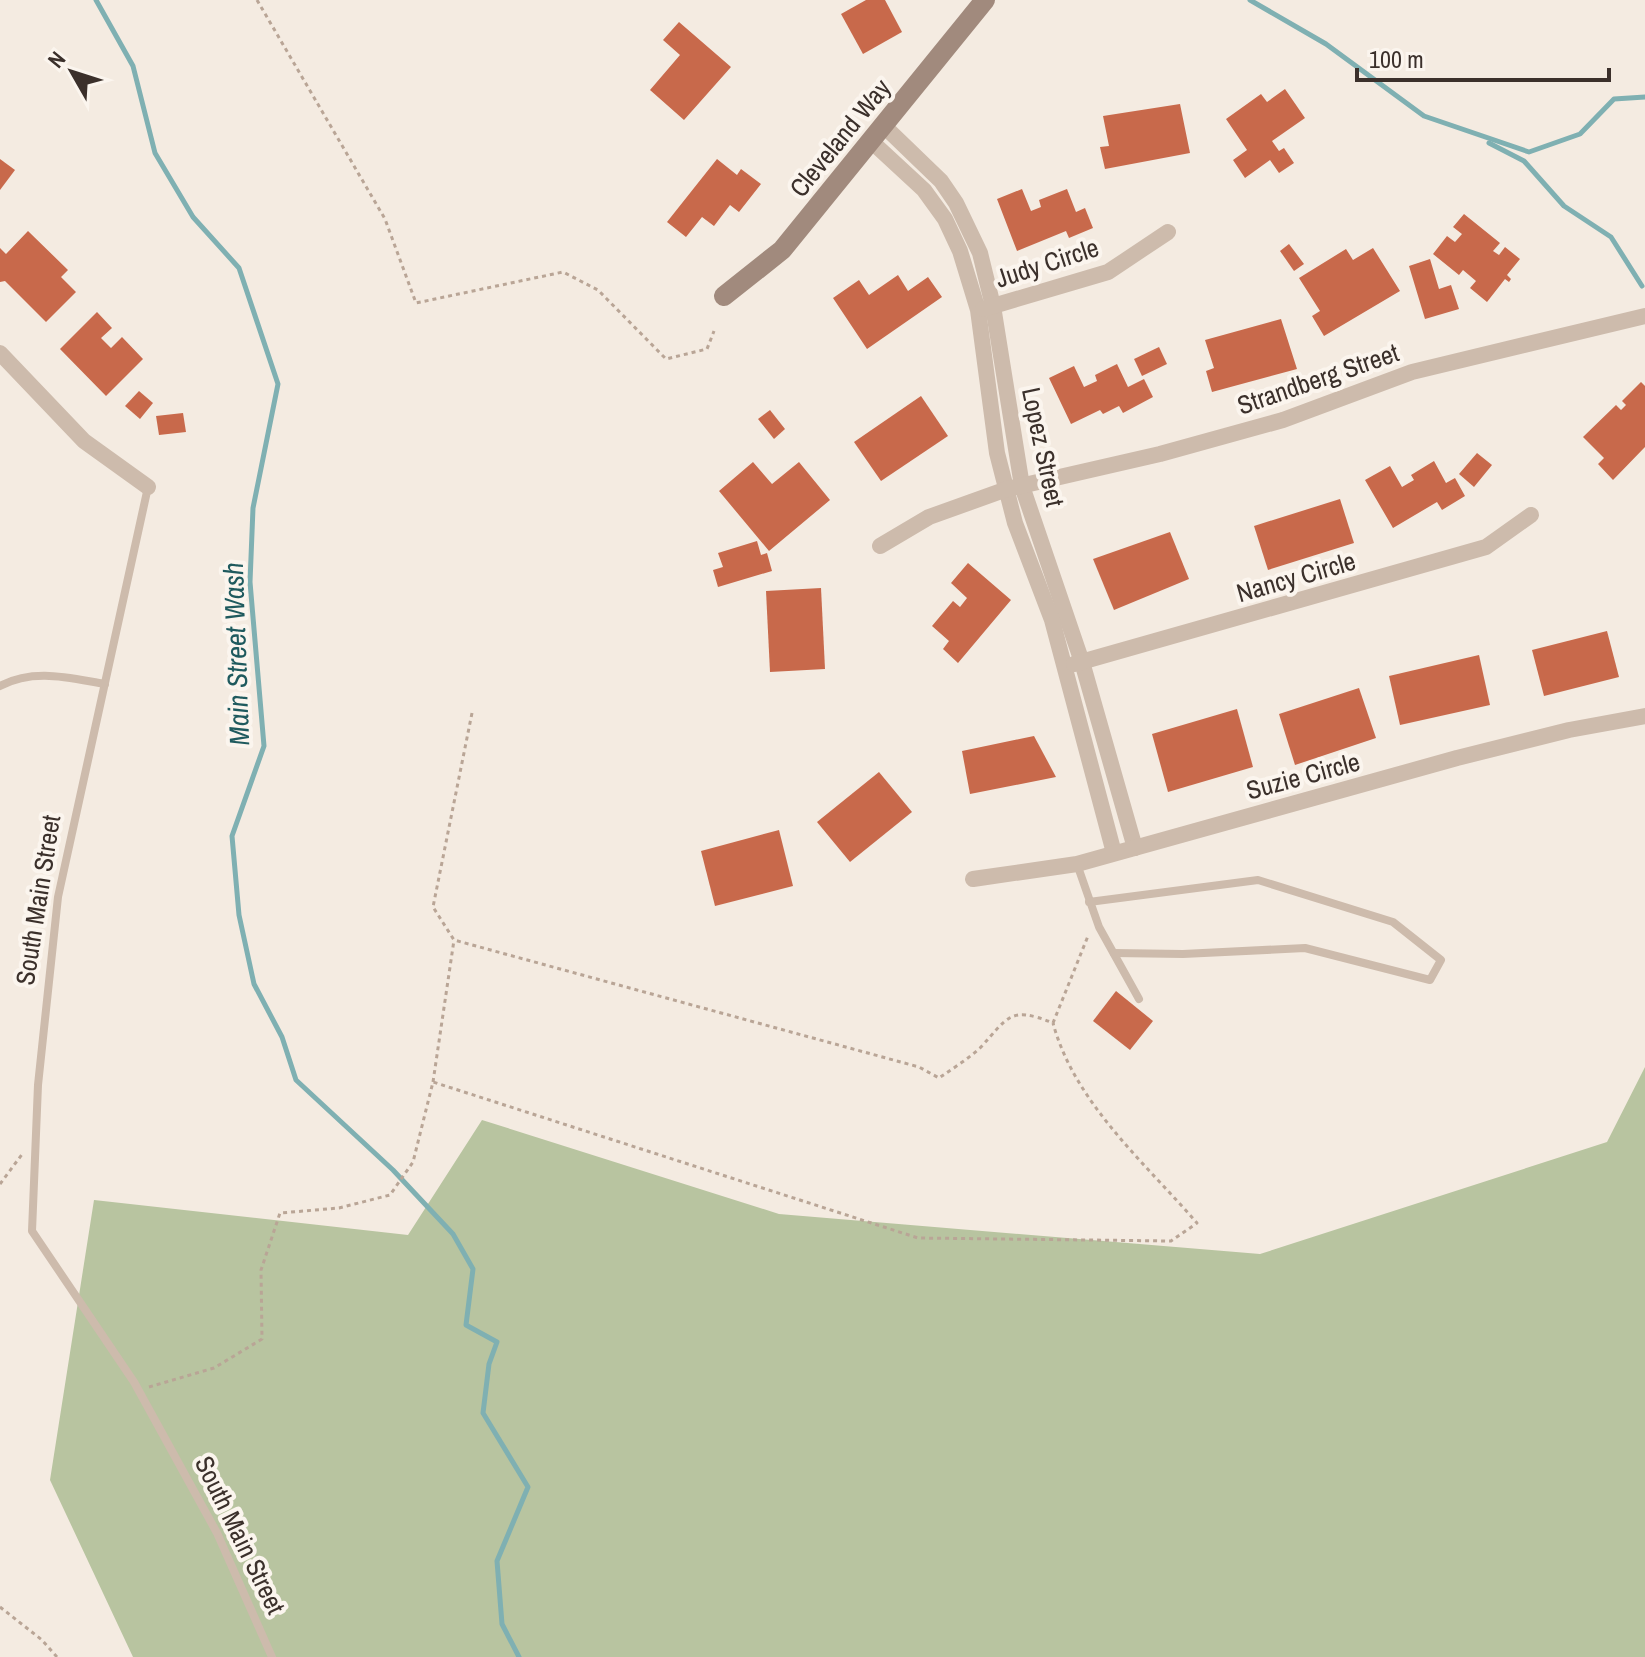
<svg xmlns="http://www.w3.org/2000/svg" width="1645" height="1657" font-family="'Archivo Narrow',sans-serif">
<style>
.green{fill:#b8c4a0}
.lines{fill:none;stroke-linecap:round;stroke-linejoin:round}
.stream{stroke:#7fb0b2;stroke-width:5}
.building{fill:#c8694b}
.path{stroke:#b9a596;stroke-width:3;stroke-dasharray:4 4;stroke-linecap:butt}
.lane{stroke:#cdbbac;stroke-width:8}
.street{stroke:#cdbbac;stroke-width:16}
.secondary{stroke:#a18a7d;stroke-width:20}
.labels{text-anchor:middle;stroke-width:8;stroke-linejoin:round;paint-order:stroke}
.street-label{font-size:26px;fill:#3b302b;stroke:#fbf5ee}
.water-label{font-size:28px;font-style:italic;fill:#1f5a5e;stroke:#fbf5ee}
</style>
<rect width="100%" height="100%" fill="#f4ebe1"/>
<polygon class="green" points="1645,1067 1645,1657 133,1657 50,1480 94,1200 408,1235 482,1120 779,1214 1260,1254 1607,1142"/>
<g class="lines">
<g class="stream">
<polyline points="96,0 133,66 155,153 193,217 239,268 278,384 253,508 250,582 264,746 232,836 239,915 254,984 282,1037 296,1080 393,1170 453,1234 473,1269 466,1325 497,1342 489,1364 483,1413 528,1487 497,1561 502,1624 519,1657"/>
<polyline points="1250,0 1326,44 1424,116 1529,152 1580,134 1614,99 1645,97"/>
<polyline points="1489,143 1524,161 1564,206 1611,237 1642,286"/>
</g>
</g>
<g class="building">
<polygon points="866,0 885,0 902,32 863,54 841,14"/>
<polygon points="679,22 731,67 684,120 650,90 680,55 663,40"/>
<polygon points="1285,89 1305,118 1272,141 1279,151 1284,148 1294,163 1279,173 1270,160 1245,178 1233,160 1247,150 1226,119 1261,94 1267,102"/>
<polygon points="1180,104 1190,153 1105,169 1100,147 1109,146 1103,116"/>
<polygon points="0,159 15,170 0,190"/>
<polygon points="717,159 737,175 741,169 761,184 739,212 730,205 714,226 702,217 686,237 667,222"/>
<polygon points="1022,189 1031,211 1041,207 1039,200 1067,189 1076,212 1085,208 1093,228 1069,238 1066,231 1017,251 997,199"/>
<polygon points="1464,214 1500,243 1493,251 1499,255 1505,247 1520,259 1507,275 1511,279 1509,282 1505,279 1487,302 1470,288 1476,281 1463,270 1459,275 1433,254 1447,236 1455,242 1462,234 1453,227"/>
<polygon points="28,231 68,270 61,277 76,292 46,322 5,281 0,282 0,248 6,254"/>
<polygon points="1289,244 1304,264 1294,271 1280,251"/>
<polygon points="1373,248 1400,291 1324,336 1312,316 1320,311 1299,278 1346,249 1353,260"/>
<polygon points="1430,259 1439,289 1451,285 1459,309 1425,319 1409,266"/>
<polygon points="898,275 908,291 928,277 942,297 867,349 833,298 859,280 869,295"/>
<polygon points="97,312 112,328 101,338 111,348 122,337 143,359 106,396 60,349"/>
<polygon points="1281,319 1297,369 1212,392 1206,371 1214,368 1205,340"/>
<polygon points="1159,347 1167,364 1142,376 1134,359"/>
<polygon points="1117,364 1128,387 1144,379 1153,397 1123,413 1119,406 1103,414 1100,410 1071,424 1049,378 1074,366 1084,387 1097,381 1095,375"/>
<polygon points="1641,382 1645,386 1645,447 1613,480 1598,464 1604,458 1583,437 1616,405 1621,410 1626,405 1622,401"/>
<polygon points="139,391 153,403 140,419 125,406"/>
<polygon points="921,396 948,436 881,481 854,442"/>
<polygon points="770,410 785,429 774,439 758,419"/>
<polygon points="183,413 186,432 159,435 156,416"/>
<polygon points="1477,453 1492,465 1474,487 1459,474"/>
<polygon points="1434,461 1446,483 1455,478 1465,496 1442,510 1437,502 1393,528 1365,480 1390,466 1402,487 1414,480 1411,475"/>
<polygon points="753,462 772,484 799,462 830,500 769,551 719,491"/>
<polygon points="1340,499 1354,543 1268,570 1254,526"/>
<polygon points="1170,532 1189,579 1114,610 1093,559"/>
<polygon points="757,541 761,555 767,553 772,571 718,587 713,570 723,567 718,553"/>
<polygon points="968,563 1011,600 958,663 943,649 949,641 932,626 953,601 960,607 967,598 951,583"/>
<polygon points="821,588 825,669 770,672 766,591"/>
<polygon points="1607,631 1619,677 1544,696 1532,650"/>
<polygon points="1479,655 1490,705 1400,725 1389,676"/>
<polygon points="1359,688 1376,738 1295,765 1279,714"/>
<polygon points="1237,709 1253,767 1168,792 1152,734"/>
<polygon points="1034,736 1056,777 970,794 962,751"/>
<polygon points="879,772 912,812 850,862 817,822"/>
<polygon points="779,830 793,886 715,906 701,851"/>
<polygon points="1116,991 1153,1021 1130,1050 1093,1021"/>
</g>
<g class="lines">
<g class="path">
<polyline points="257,0 385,219 416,303 563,272 598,290 666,359 707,349 714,331"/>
<path d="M472 713 433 907 454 940 919 1067 939 1078C952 1069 968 1059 980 1048 1008 1018 1009 1005 1053 1023L1088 936"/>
<polyline points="433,1082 454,940"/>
<polyline points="0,1184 23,1153"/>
<path d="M149 1387 214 1368 262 1339 261 1270 280 1213 339 1208 390 1195 413 1162 433 1082 918 1238 1171 1241 1197 1223C1145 1163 1074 1102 1053 1023"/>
<polyline points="0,1607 42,1640 57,1657"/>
</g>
<g class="lane">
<polyline points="148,487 58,897 38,1085 32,1231 134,1382 217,1533 272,1657"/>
<path d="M0 686C34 668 69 678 105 684"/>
<polyline points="1077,864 1099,927 1139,999"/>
<polyline points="1089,902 1258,880 1393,922 1441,960 1430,980 1305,948 1183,954 1114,953"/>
</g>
<g class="street">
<polyline points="884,126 941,181 956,203 980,253 993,306 1022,486 1082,662 1135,848"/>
<polyline points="871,141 924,190 945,219 960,251 978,310 997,453 1015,523 1052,620 1114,853"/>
<polyline points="983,309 1108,272 1168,232"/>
<polyline points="0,353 84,441 148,487"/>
<polyline points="880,546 929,517 1007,489 1160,454 1283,420 1412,372 1645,316"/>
<polyline points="1074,664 1486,547 1531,515"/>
<polyline points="973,879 1077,864 1457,758 1569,730 1645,716"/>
</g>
<polyline class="secondary" points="724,296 782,250 985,0"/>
</g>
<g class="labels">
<g class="street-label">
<text transform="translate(840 138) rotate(-51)" y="9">Cleveland Way</text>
<text transform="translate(1047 263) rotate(-18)" y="9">Judy Circle</text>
<text transform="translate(1318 379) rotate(-19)" y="9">Strandberg Street</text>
<text transform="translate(1043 447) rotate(78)" y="9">Lopez Street</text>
<text transform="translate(1296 577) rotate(-16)" y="9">Nancy Circle</text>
<text transform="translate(1303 776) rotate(-15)" y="9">Suzie Circle</text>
<text transform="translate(38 900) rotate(-81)" y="9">South Main Street</text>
<text transform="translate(240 1535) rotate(64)" y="9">South Main Street</text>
</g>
<g class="water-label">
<text transform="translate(236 654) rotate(-92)" y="10">Main Street Wash</text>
</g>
</g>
<g transform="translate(72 72) rotate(309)" stroke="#fbf5ee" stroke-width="6" paint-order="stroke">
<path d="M0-6L14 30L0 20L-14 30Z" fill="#3b302b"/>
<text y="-12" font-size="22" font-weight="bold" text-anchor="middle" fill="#3b302b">N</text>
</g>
<path d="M1357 68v12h252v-12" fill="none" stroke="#3b302b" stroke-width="4"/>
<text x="1369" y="68" font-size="24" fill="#3b302b" stroke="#fbf5ee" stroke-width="6" paint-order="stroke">100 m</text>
</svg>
